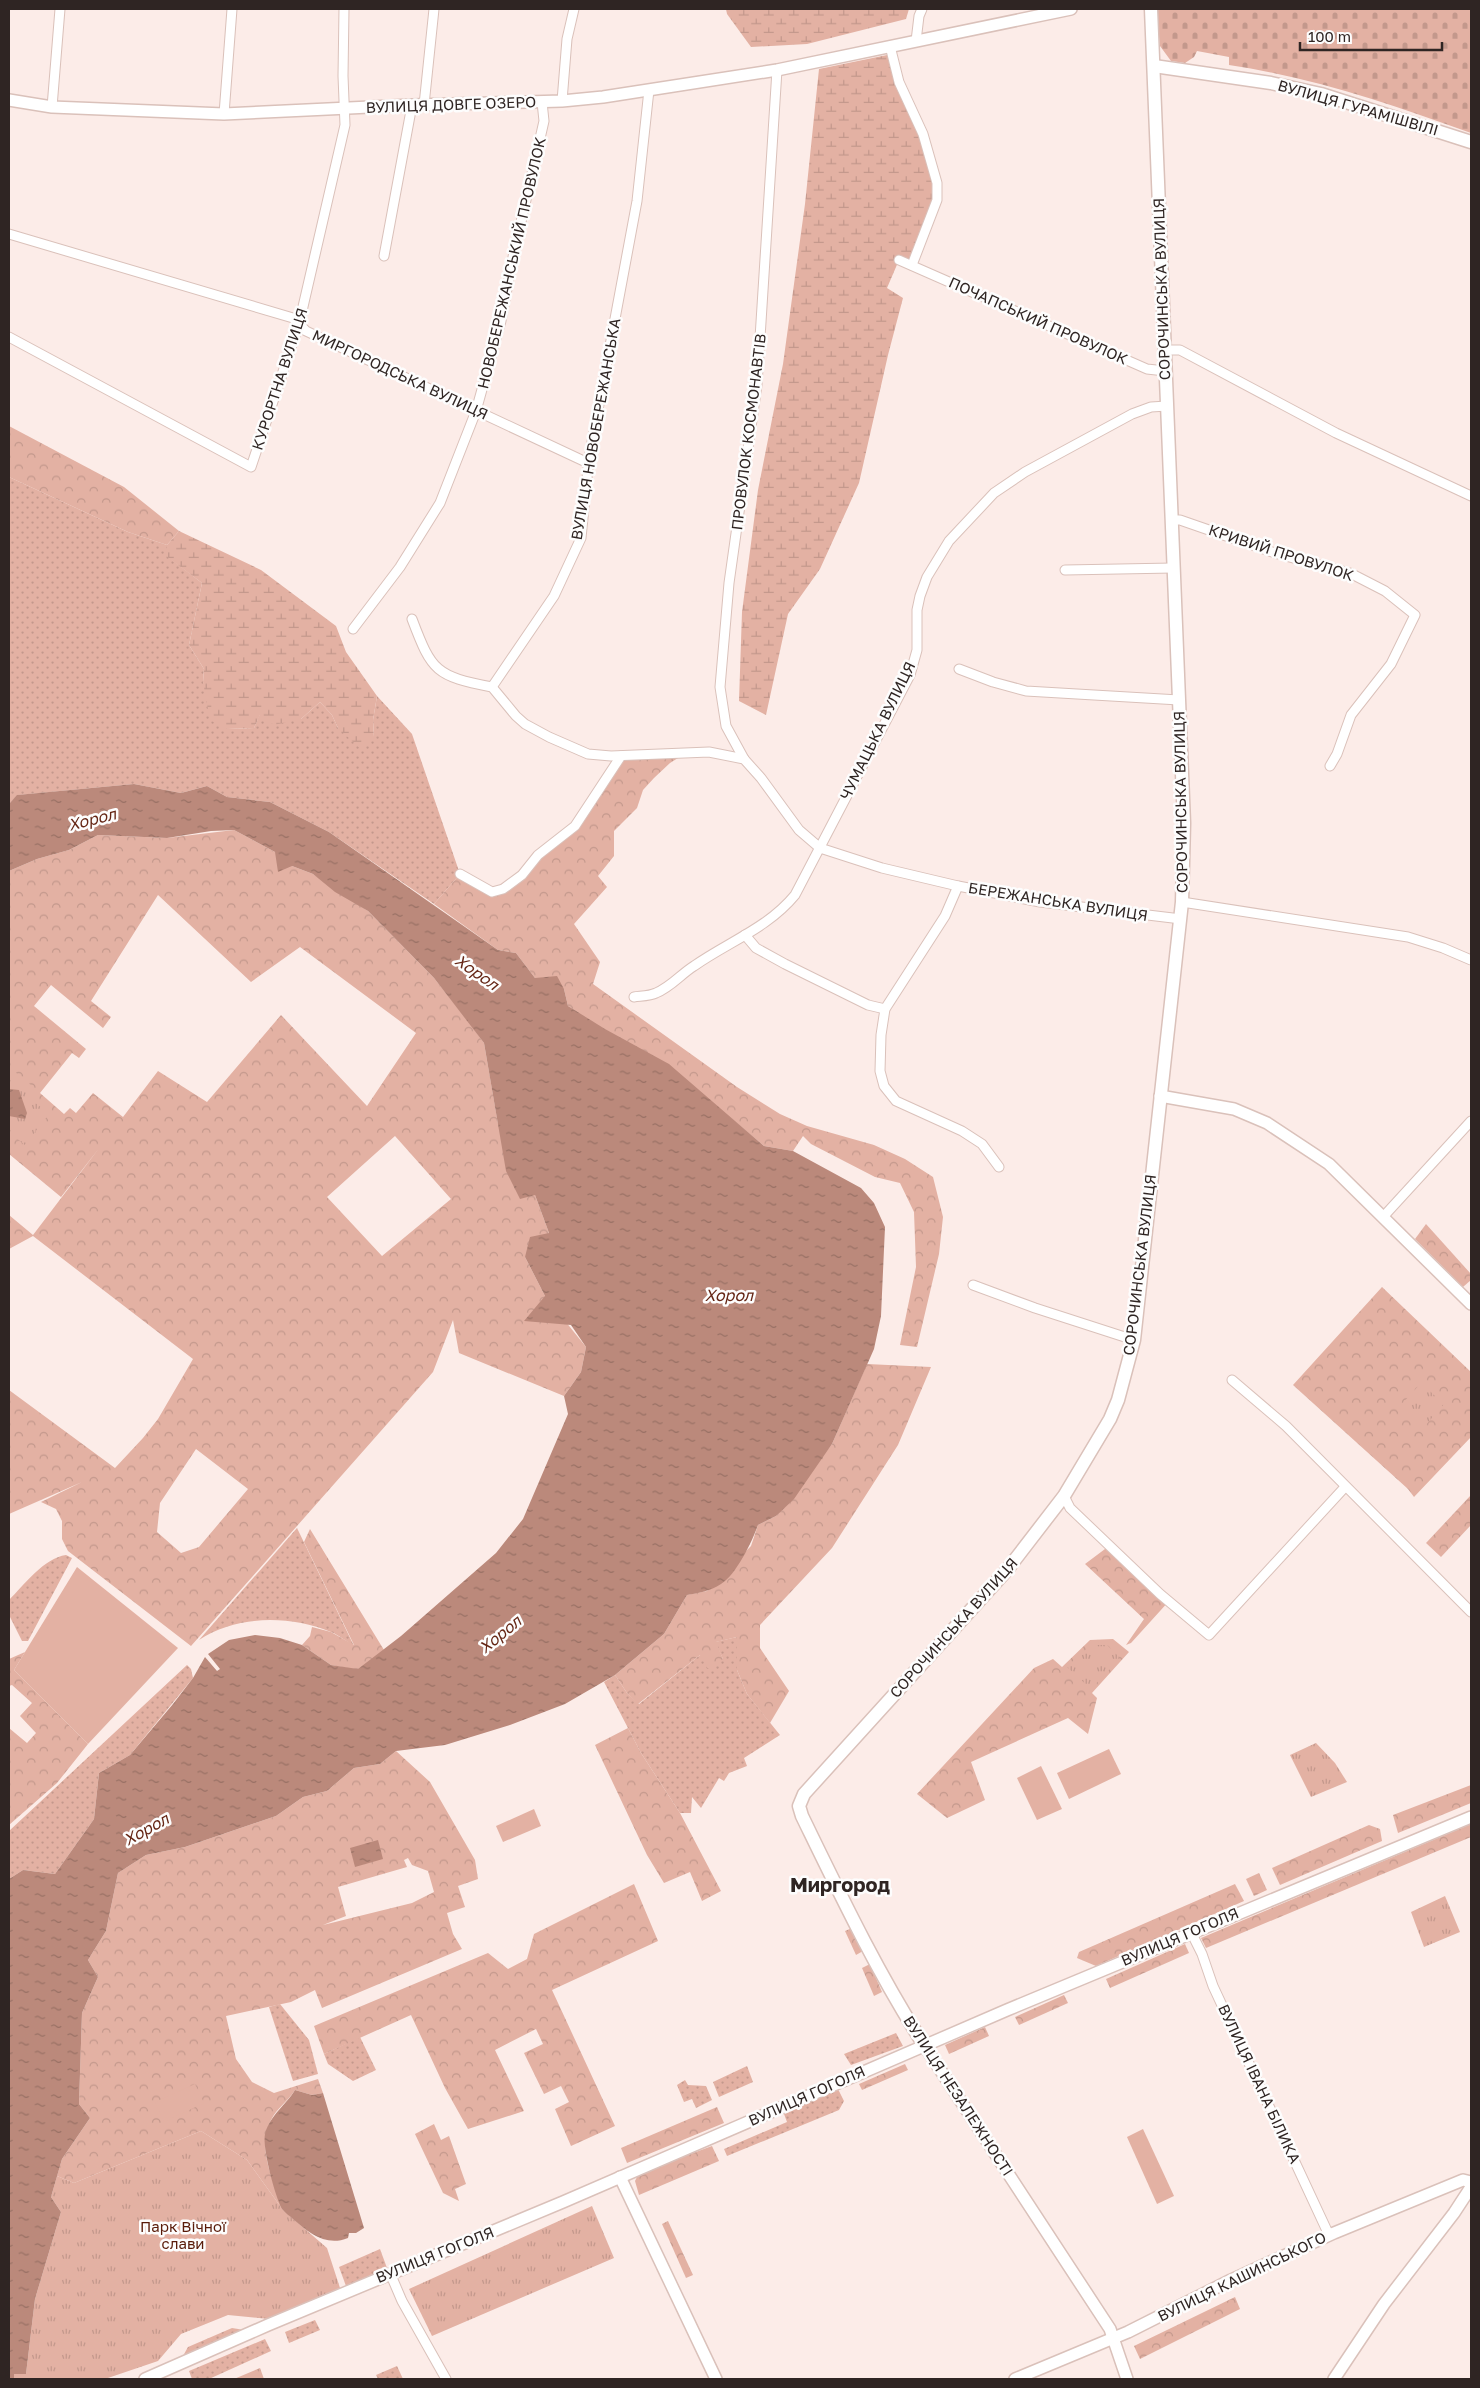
<svg xmlns="http://www.w3.org/2000/svg" width="1480" height="2388" font-family="'Golos Text',sans-serif">
<style>
.grass{fill:url(#grass-dots)}
.forest{fill:url(#forest-crowns);fill-rule:evenodd}
.wetland{fill:url(#wetland-marsh)}
.cemetery{fill:url(#cemetery-stones)}
.park{fill:url(#park-tufts)}
.pitch{fill:#e3b1a3}
.water{fill:url(#water-ripples)}
.lines{fill:none;stroke-linecap:round;stroke-linejoin:round}
.minor-casing{stroke:#dac1ba;stroke-width:11}
.tertiary-casing{stroke:#dac1ba;stroke-width:14}
.secondary-casing{stroke:#dac1ba;stroke-width:15}
.minor{stroke:#fff;stroke-width:9}
.tertiary{stroke:#fff;stroke-width:11}
.secondary{stroke:#fff;stroke-width:12}
.labels{text-anchor:middle;stroke-width:5;stroke-linejoin:round;paint-order:stroke}
.street-label{font-size:15px;fill:#2f2523;stroke:#fdfdfd}
.park-label{font-size:15px;fill:#591b09;stroke:#fdfdfd}
.water-label{font-size:16px;font-style:italic;fill:#652615;stroke:#fdfdfd}
.district-label{font-size:20px;font-weight:bold;fill:#2f2523;stroke:#fdfdfd}
</style>
<defs>
<pattern id="grass-dots" width="8" height="8" patternUnits="userSpaceOnUse" patternTransform="scale(1.25)"><rect width="8" height="8" fill="#e3b1a3"/><path d="M2 2h.1M6 6h.1" fill="none" stroke="#c3988c" stroke-width="1.8" stroke-linecap="round"/></pattern>
<pattern id="forest-crowns" width="20" height="18" patternUnits="userSpaceOnUse" patternTransform="scale(1.25)"><rect width="20" height="18" fill="#e3b1a3"/><path d="M2 6a3 3 0 1 1 6 0M12 15a3 3 0 1 1 6 0" fill="none" stroke="#c3988c"/></pattern>
<pattern id="wetland-marsh" width="20" height="14" patternUnits="userSpaceOnUse" patternTransform="scale(1.25)"><rect width="20" height="14" fill="#e3b1a3"/><path d="M1 5h8M5 5V1M11 12h8M15 12V8" fill="none" stroke="#c3988c"/></pattern>
<pattern id="cemetery-stones" width="16" height="16" patternUnits="userSpaceOnUse" patternTransform="scale(1.25)"><rect width="16" height="16" fill="#e3b1a3"/><path d="M2 7V4a2 2 0 0 1 4 0v3zM10 15v-3a2 2 0 0 1 4 0v3z" fill="#c3988c"/></pattern>
<pattern id="park-tufts" width="24" height="20" patternUnits="userSpaceOnUse" patternTransform="scale(1.25)"><rect width="24" height="20" fill="#e3b1a3"/><path d="M3 7l-1-3M5 7V3M7 7l1-3M15 17l-1-3M17 17v-4M19 17l1-3" fill="none" stroke="#c3988c"/></pattern>
<pattern id="water-ripples" width="26" height="14" patternUnits="userSpaceOnUse" patternTransform="scale(1.25)"><rect width="26" height="14" fill="#bb897b"/><path d="M2 4q2-2 4 0t4 0M15 11q2-2 4 0t4 0" fill="none" stroke="#987064"/></pattern>
</defs>
<rect width="100%" height="100%" fill="#fcece8"/>
<g class="grass">
<polygon points="9,477 128,532 167,545 167,556 202,583 189,645 204,669 203,682 228,729 254,728 260,714 301,719 320,702 332,715 338,728 374,737 373,720 377,696 412,734 460,874 434,904 329,832 270,802 227,797 207,786 181,793 134,784 18,795 9,804"/>
<path d="M297 1528 354 1646C347 1642 339 1635 331 1632 289 1615 237 1615 199 1640Z"/>
<path d="M66 1555 72 1558 28 1641H22L9 1615V1600C24 1585 44 1558 66 1555Z"/>
<polygon points="737,1637 737,1670 747,1694 780,1735 744,1758 747,1766 729,1773 724,1781 719,1778 701,1808 692,1797 691,1813 680,1813 641,1753 604,1682 615,1675 627,1693 639,1704 700,1655 723,1659 715,1642"/>
<polygon points="187,1665 191,1669 193,1678 130,1755 99,1773 94,1819 55,1874 23,1870 9,1879 9,1831"/>
<polygon points="280,2004 309,2040 318,2074 293,2081 269,2007"/>
<polygon points="896,2033 903,2046 851,2065 844,2054"/>
<polygon points="360,2037 376,2070 353,2081 328,2064 324,2054"/>
<polygon points="747,2066 753,2082 719,2097 713,2082"/>
<polygon points="685,2080 688,2085 706,2086 712,2100 696,2108 692,2099 684,2102 677,2085"/>
<polygon points="838,2089 844,2101 839,2110 727,2156 724,2149 787,2122 784,2114"/>
<polygon points="380,2249 387,2268 346,2286 339,2267"/>
<polygon points="315,2320 320,2330 289,2343 285,2332"/>
<polygon points="232,2328 244,2330 183,2356 188,2347"/>
<polygon points="265,2339 271,2351 209,2379 192,2379 189,2371"/>
<polygon points="397,2366 403,2379 378,2379 376,2375"/>
</g>
<g class="forest">
<polygon points="9,426 124,487 179,531 167,545 128,532 9,477"/>
<polygon points="686,753 670,763 654,778 643,790 637,808 614,831 614,856 598,876 607,887 574,924 600,962 593,984 737,1087 780,1114 807,1126 874,1145 905,1159 933,1177 943,1217 939,1254 917,1347 900,1345 916,1267 914,1212 900,1183 875,1177 811,1144 803,1136 793,1151 764,1146 732,1119 568,1006 564,989 535,978 516,953 498,950 434,904 460,874 492,892 503,889 575,826 621,756"/>
<path d="M234 830 275 852 292 866 313 874 368 911 434 978 468 1021 484 1043 498 1124 535 1195 549 1233 525 1257 545 1296 586 1347 581 1372 564 1396 459 1353 453 1320 433 1372 191 1646 68 1551 62 1539V1521L56 1509 41 1502 82 1482 9 1514V1390L115 1468 143 1438 158 1419 193 1359 33 1236 9 1249V1215L33 1235 100 1147 61 1197 9 1154V871L37 859 69 850 98 835 167 838ZM158 895 251 982 300 947 416 1033 367 1106 281 1015 207 1102 158 1071 123 1117 93 1093 76 1113 70 1108 64 1114 40 1093 72 1053 79 1058 86 1049 34 1006 51 985 103 1028 111 1017 91 1001ZM395 1136 451 1199 382 1256 327 1197ZM196 1449 248 1489 199 1547 181 1553 157 1532 160 1503Z"/>
<polygon points="1426,1224 1471,1274 1471,1280 1463,1287 1415,1239"/>
<polygon points="1382,1287 1471,1372 1471,1437 1414,1497 1408,1489 1293,1385"/>
<polygon points="867,1364 931,1367 898,1445 832,1548 760,1625 760,1648 789,1691 770,1723 747,1694 737,1670 737,1637 716,1642 723,1659 708,1669 700,1655 638,1704 627,1693 615,1675 664,1634 687,1595 707,1591 751,1546 758,1525 776,1516 832,1444"/>
<polygon points="1471,1495 1471,1525 1441,1557 1426,1543"/>
<polygon points="310,1529 384,1650 358,1670 331,1665 302,1645 310,1636 312,1627 331,1632 354,1645 304,1542"/>
<polygon points="1109,1546 1170,1600 1131,1643 1126,1645 1144,1619 1085,1564"/>
<polygon points="1113,1639 1129,1652 1092,1693 1097,1698 1088,1734 1068,1718 971,1762 985,1800 947,1818 917,1794 1034,1668 1053,1659 1062,1667 1090,1640"/>
<polygon points="25,1652 14,1670 88,1744 57,1783 9,1825 9,1728 27,1743 36,1733 20,1716 32,1703 12,1685 9,1686 9,1659"/>
<polygon points="628,1728 641,1753 680,1813 721,1891 702,1901 690,1872 664,1883 647,1855 595,1745"/>
<path d="M396 1751 430 1782 475 1860 478 1879 458 1886 465 1907 447 1913 453 1934 462 1949 322 2008 315 1990 291 2002 226 2016 236 2059 252 2082 274 2093 318 2079 323 2093 312 2095 295 2090C288 2101 277 2108 271 2120 256 2148 274 2182 283 2210L247 2160 201 2131 74 2183 57 2176 62 2159 90 2118 79 2104 82 2013 98 1977 88 1960 106 1931 118 1873 146 1855 185 1847 276 1816 303 1797 327 1791 354 1768 380 1764ZM408 1858 412 1865 428 1871 434 1892 412 1903 323 1925 346 1916 338 1887 407 1867 404 1860Z"/>
<polygon points="1471,1785 1471,1803 1398,1833 1393,1815"/>
<polygon points="1471,1824 1471,1837 1206,1948 1201,1938"/>
<polygon points="1369,1825 1380,1829 1382,1841 1280,1885 1272,1868"/>
<polygon points="1259,1873 1267,1890 1254,1896 1246,1879"/>
<polygon points="634,1884 658,1941 552,1990 615,2126 571,2146 555,2109 569,2102 561,2086 544,2094 524,2053 543,2044 536,2029 495,2050 524,2111 468,2129 445,2088 411,2015 324,2054 314,2026 488,1953 508,1969 527,1959 534,1934"/>
<polygon points="1235,1884 1244,1901 1096,1966 1077,1958 1079,1952"/>
<polygon points="852,1928 863,1951 856,1955 845,1931"/>
<polygon points="1185,1944 1189,1953 1110,1988 1106,1979"/>
<polygon points="870,1964 882,1992 874,1996 862,1968"/>
<polygon points="1064,1995 1068,2003 1019,2025 1015,2017"/>
<polygon points="985,2027 989,2036 949,2054 945,2045"/>
<polygon points="905,2064 908,2070 862,2090 859,2084"/>
<polygon points="717,2107 724,2123 627,2163 621,2148"/>
<polygon points="434,2124 441,2140 449,2136 466,2184 455,2189 459,2201 443,2193 415,2134"/>
<polygon points="712,2146 719,2161 639,2195 635,2181 639,2173"/>
<polygon points="668,2221 693,2275 686,2278 662,2224"/>
<polygon points="1235,2297 1240,2309 1140,2359 1134,2346"/>
</g>
<g class="wetland">
<polygon points="726,9 909,9 906,19 807,44 751,47 727,14"/>
<polygon points="892,54 923,134 937,200 912,265 899,260 887,288 903,298 888,355 859,483 820,569 788,614 766,715 739,701 742,612 758,490 783,364 805,204 819,69"/>
<polygon points="179,531 261,570 336,626 346,652 377,696 373,720 374,737 360,748 338,728 332,715 320,702 301,719 274,725 260,715 254,728 228,729 210,720 203,682 204,669 189,645 202,583 166,556 167,545"/>
</g>
<path class="cemetery" d="M1156 9H1471V133C1390 104 1315 78 1229 65V57L1197 51 1194 57 1185 63 1171 61 1160 46Z"/>
<g class="park">
<polygon points="9,1067 37,1090 31,1099 49,1114 25,1145 9,1132"/>
<polygon points="1421,1383 1444,1404 1424,1427 1401,1405"/>
<polygon points="1091,1645 1107,1645 1120,1658 1091,1689 1067,1667"/>
<polygon points="1316,1743 1335,1763 1347,1782 1311,1797 1290,1755"/>
<polygon points="1445,1896 1460,1932 1424,1947 1411,1912"/>
<polygon points="201,2131 247,2160 283,2210 327,2248 340,2288 269,2319 228,2315 181,2334 158,2361 105,2379 14,2379 14,2374 26,2374 35,2299 61,2212 51,2197 57,2176 74,2183"/>
<polygon points="592,2206 614,2258 432,2336 409,2289"/>
<polygon points="260,2368 264,2379 234,2379"/>
</g>
<g class="pitch">
<polygon points="77,1567 178,1648 88,1744 14,1670"/>
<polygon points="1109,1749 1121,1774 1069,1799 1057,1773"/>
<polygon points="1041,1766 1062,1809 1037,1820 1017,1778"/>
<polygon points="534,1809 541,1826 503,1842 496,1826"/>
<polygon points="195,2084 204,2103 164,2122 155,2102"/>
<polygon points="1143,2129 1174,2196 1157,2204 1127,2137"/>
</g>
<g class="water">
<path d="M134 784 181 793 207 786 227 797 270 802 329 832 498 950 516 953 535 978 557 976 564 989 568 1006 605 1029 669 1064 764 1146 793 1151 861 1188 874 1203 885 1227 881 1316 874 1349 832 1444 794 1499 776 1516 758 1525C752 1542 736 1575 721 1584 710 1591 699 1593 687 1595L664 1634 615 1675 565 1704 510 1725 445 1745 396 1751 380 1764 354 1768 327 1791 303 1797 276 1816 185 1847 146 1855 118 1873 106 1931 88 1960 98 1977 82 2013 79 2104 90 2118 62 2159 51 2197 61 2212 35 2299 26 2374H14V2379H9V1879L23 1870 55 1874 94 1819 99 1773 130 1755 173 1704 193 1678 205 1657 217 1671 220 1669 208 1654 229 1640 255 1635 280 1638 302 1645 331 1665 358 1669 401 1636 496 1553 523 1519 568 1414 564 1396 581 1372 586 1347 571 1325 524 1321 545 1296 525 1257 530 1237 549 1233 535 1195 520 1199 506 1171 484 1043 434 978 368 911 335 892 313 874 292 866 278 872 275 852 234 830 211 831 167 838 98 835 69 850 37 859 9 871V804L17 795Z"/>
<polygon points="9,1089 19,1090 27,1113 25,1119 9,1116"/>
<polygon points="378,1840 383,1859 355,1867 350,1848"/>
<path d="M295 2090 312 2095 323 2093 364 2228 356 2233H349L348 2238C326 2247 309 2233 293 2219 290 2216 285 2213 282 2209 275 2196 262 2148 265 2134 270 2115 286 2105 295 2090Z"/>
</g>
<g class="lines">
<g class="minor-casing">
<g id="minor">
<polyline points="916,41 919,16 922,9"/>
<polyline points="890,46 899,82 923,134 937,183 937,200 912,265"/>
<polyline points="562,101 567,39 574,9"/>
<polyline points="424,105 434,9"/>
<polyline points="52,107 60,9"/>
<polyline points="224,114 232,9"/>
<polyline points="9,234 293,318 306,331 588,463"/>
<polyline points="384,256 412,105"/>
<polyline points="899,260 1147,369 1165,371"/>
<polyline points="9,337 251,467 299,324 345,125 343,76 344,9"/>
<polyline points="1164,350 1180,350 1336,433 1471,496"/>
<polyline points="1171,520 1180,520 1278,554 1350,573 1385,591 1415,615 1391,664 1351,715 1337,754 1330,766"/>
<polyline points="1065,570 1173,568"/>
<path d="M412 619C432 672 436 676 492 687L516 716 525 724 549 737 588 754 611 756 709 752 744 759 761 778 799 830 820 848 882 868 958 886 1040 902 1181 919"/>
<polyline points="353,629 400,567 440,503 476,411 501,321 513,257 544,121 542,102"/>
<polyline points="959,669 993,682 1026,691 1179,700"/>
<polyline points="492,687 554,596 581,538 589,458 637,201 649,90"/>
<polyline points="744,759 726,726 720,687 729,583 757,385 777,70"/>
<polyline points="460,874 492,892 503,889 522,875 538,855 575,826 621,756"/>
<polyline points="958,886 945,916 885,1009 881,1035 880,1071 884,1086 896,1101 962,1131 982,1144 999,1167"/>
<polyline points="1182,902 1408,937 1443,948 1471,960"/>
<polyline points="745,935 756,948 785,964 868,1005 885,1009"/>
<path d="M634 997C641 996 650 996 656 993 671 987 681 974 694 966 728 942 768 928 795 895L910 675 917 650V610L920 596 927 577 949 541 994 493 1025 472 1132 414 1151 407 1167 406"/>
<polyline points="1383,1217 1471,1121"/>
<polyline points="973,1285 1035,1308 1134,1340"/>
<polyline points="1232,1380 1286,1426 1471,1612"/>
<polyline points="1064,1496 1070,1508 1160,1594 1209,1635 1345,1487"/>
<polyline points="1191,1932 1202,1954 1213,1986 1329,2235"/>
<polyline points="390,2273 402,2301 446,2379"/>
</g>
</g>
<g class="tertiary-casing">
<g id="tertiary">
<polyline points="9,100 52,107 224,114 412,105 562,101 603,97 777,70 1071,9"/>
<polyline points="1160,1096 1234,1109 1267,1123 1329,1164 1471,1304"/>
<polyline points="924,2045 1110,2329 1127,2379"/>
<polyline points="620,2177 716,2379"/>
<polyline points="145,2379 268,2325 563,2202 1007,2010 1471,1817"/>
<polyline points="1015,2379 1128,2332 1231,2280 1334,2233 1463,2180 1471,2182"/>
<polyline points="1334,2379 1384,2304 1454,2213 1471,2187"/>
</g>
</g>
<g class="secondary-casing">
<g id="secondary">
<polyline points="1154,66 1271,83 1321,94 1471,142"/>
<path d="M924 2045C877 1972 840 1894 802 1816L799 1806 804 1794 1007 1570 1064 1496 1110 1419 1118 1400 1134 1340 1182 902 1184 823 1151 9"/>
</g>
</g>
<use href="#minor" class="minor"/>
<use href="#tertiary" class="tertiary"/>
<use href="#secondary" class="secondary"/>
</g>
<g class="labels">
<g class="street-label">
<text transform="translate(451 105) rotate(-2)" y="5">ВУЛИЦЯ ДОВГЕ ОЗЕРО</text>
<text transform="translate(1358 108) rotate(16)" y="5">ВУЛИЦЯ ГУРАМІШВІЛІ</text>
<text transform="translate(512 263) rotate(-77)" y="5">НОВОБЕРЕЖАНСЬКИЙ ПРОВУЛОК</text>
<text transform="translate(1162 289) rotate(-92)" y="5">СОРОЧИНСЬКА ВУЛИЦЯ</text>
<text transform="translate(1038 321) rotate(24)" y="5">ПОЧАПСЬКИЙ ПРОВУЛОК</text>
<text transform="translate(400 375) rotate(25)" y="5">МИРГОРОДСЬКА ВУЛИЦЯ</text>
<text transform="translate(280 379) rotate(-72)" y="5">КУРОРТНА ВУЛИЦЯ</text>
<text transform="translate(596 429) rotate(-80)" y="5">ВУЛИЦЯ НОВОБЕРЕЖАНСЬКА</text>
<text transform="translate(749 432) rotate(-83)" y="5">ПРОВУЛОК КОСМОНАВТІВ</text>
<text transform="translate(1281 553) rotate(18)" y="5">КРИВИЙ ПРОВУЛОК</text>
<text transform="translate(878 731) rotate(-64)" y="5">ЧУМАЦЬКА ВУЛИЦЯ</text>
<text transform="translate(1181 802) rotate(-91)" y="5">СОРОЧИНСЬКА ВУЛИЦЯ</text>
<text transform="translate(1058 902) rotate(9)" y="5">БЕРЕЖАНСЬКА ВУЛИЦЯ</text>
<text transform="translate(1140 1265) rotate(-83)" y="5">СОРОЧИНСЬКА ВУЛИЦЯ</text>
<text transform="translate(954 1628) rotate(-48)" y="5">СОРОЧИНСЬКА ВУЛИЦЯ</text>
<text transform="translate(1180 1937) rotate(-23)" y="5">ВУЛИЦЯ ГОГОЛЯ</text>
<text transform="translate(1259 2084) rotate(65)" y="5">ВУЛИЦЯ ІВАНА БІЛИКА</text>
<text transform="translate(807 2096) rotate(-24)" y="5">ВУЛИЦЯ ГОГОЛЯ</text>
<text transform="translate(958 2096) rotate(57)" y="5">ВУЛИЦЯ НЕЗАЛЕЖНОСТІ</text>
<text transform="translate(435 2255) rotate(-22)" y="5">ВУЛИЦЯ ГОГОЛЯ</text>
<text transform="translate(1242 2277) rotate(-26)" y="5">ВУЛИЦЯ КАШИНСЬКОГО</text>
</g>
<g class="park-label">
<text x="183" y="2232">Парк Вічної<tspan x="183" dy="17">слави</tspan></text>
</g>
<g class="water-label">
<text transform="translate(92 819) rotate(-14)" y="6">Хорол</text>
<text transform="translate(477 972) rotate(35)" y="6">Хорол</text>
<text x="729" y="1301">Хорол</text>
<text transform="translate(500 1634) rotate(-39)" y="6">Хорол</text>
<text transform="translate(146 1829) rotate(-29)" y="6">Хорол</text>
</g>
<g class="district-label">
<text x="840" y="1892">Миргород</text>
</g>
</g>
<rect width="1480" height="2388" fill="none" stroke="#2f2523" stroke-width="20"/>
<path d="M1300 42v8h142v-8" fill="none" stroke="#2f2523" stroke-width="2.5"/>
<text x="1308" y="42" font-size="15" fill="#2f2523" stroke="#fdfdfd" stroke-width="4" paint-order="stroke">100 m</text>
</svg>
